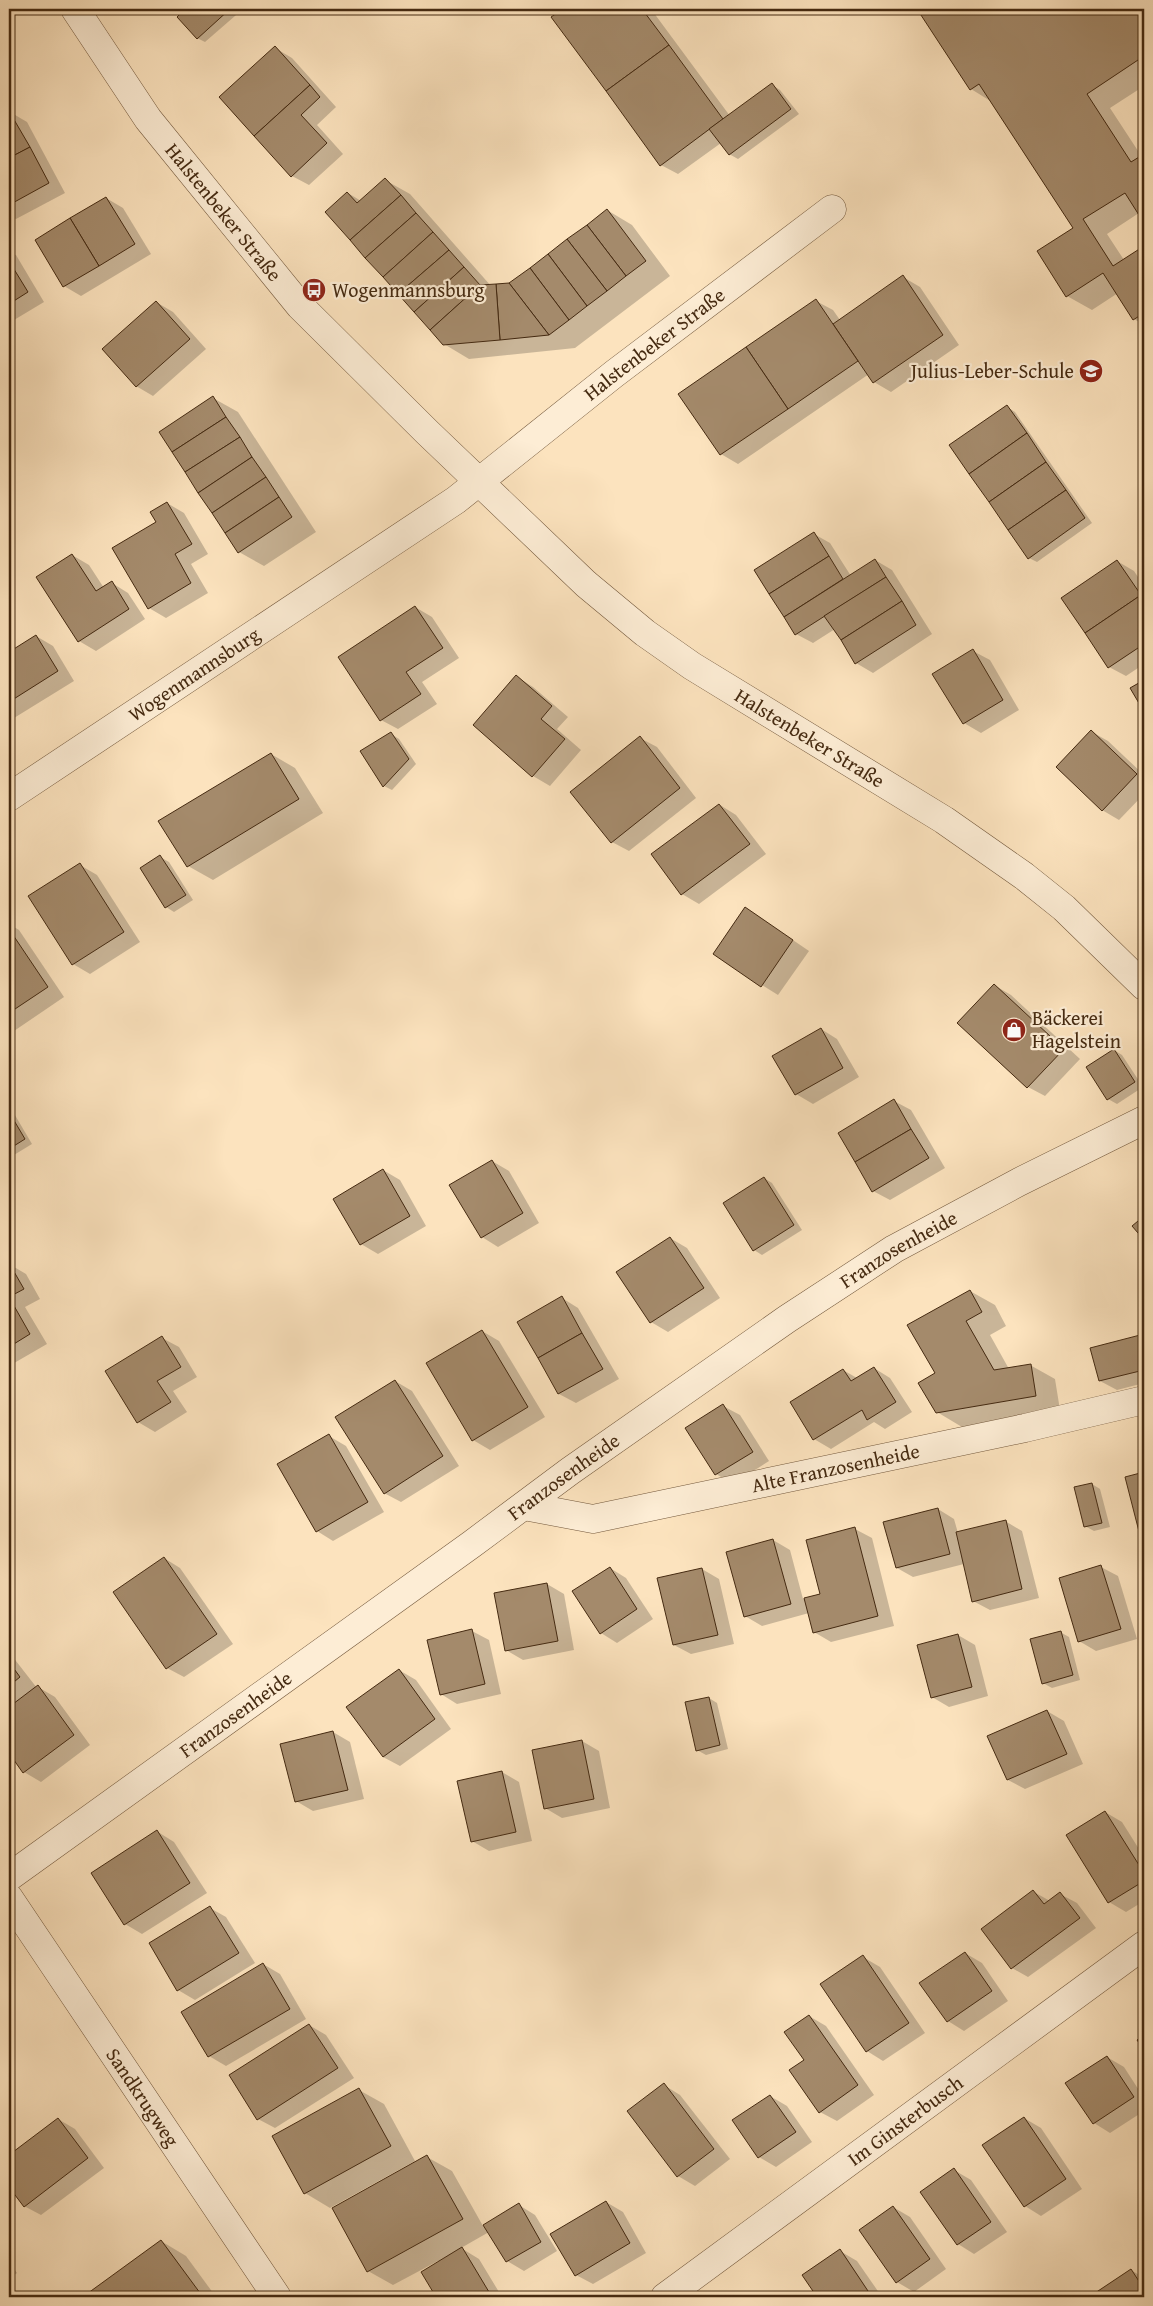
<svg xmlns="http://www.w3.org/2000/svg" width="1153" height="2306" font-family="'Gentium Book Plus',serif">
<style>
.shadow{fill:#0003}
.building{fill:#a48a6b;stroke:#452a11}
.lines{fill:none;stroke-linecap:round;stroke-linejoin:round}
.minor-casing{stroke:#73583c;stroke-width:29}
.tertiary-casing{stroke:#73583c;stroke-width:29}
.minor{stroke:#fdedd5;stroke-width:28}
.tertiary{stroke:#fdedd5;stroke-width:28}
.labels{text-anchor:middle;stroke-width:4.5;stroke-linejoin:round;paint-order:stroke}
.street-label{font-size:20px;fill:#452a11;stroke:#fdedd5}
.poi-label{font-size:20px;fill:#452a11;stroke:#fdedd5;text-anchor:start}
</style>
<rect width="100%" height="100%" fill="#fce3be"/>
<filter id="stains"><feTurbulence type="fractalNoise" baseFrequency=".004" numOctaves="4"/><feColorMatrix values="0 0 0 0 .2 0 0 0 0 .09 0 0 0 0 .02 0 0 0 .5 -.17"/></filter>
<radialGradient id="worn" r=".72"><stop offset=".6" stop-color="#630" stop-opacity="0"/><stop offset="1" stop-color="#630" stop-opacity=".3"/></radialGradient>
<g class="shadow">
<polygon points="187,9 243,9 205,42 197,38 178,17"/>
<polygon points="565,9 651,9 730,116 772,85 780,90 799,114 738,159 729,154 721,143 678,174 661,165 553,17"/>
<polygon points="918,9 1144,9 1144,86 1110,108 1142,157 1144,155 1144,220 1139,213 1107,234 1124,260 1144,247 1144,325 1134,319 1118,293 1092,310 1067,296 1075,228 992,102 971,89"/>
<polygon points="275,48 292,58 336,107 317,125 343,154 309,185 292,176"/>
<polygon points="10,112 27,122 65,193 16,219 9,215"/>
<polygon points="385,180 410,194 491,286 510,284 607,210 632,225 670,276 575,348 469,359 444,344 348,193 361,201"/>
<polygon points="106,198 123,208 151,254 81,296 64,286 36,240"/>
<polygon points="9,252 16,255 44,302 9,323"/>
<polygon points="903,277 920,287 959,345 891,392 874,382 869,374 738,464 721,454 680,394 816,301 833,310 840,320"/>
<polygon points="156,302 173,312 206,349 153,396 136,386"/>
<polygon points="213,398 238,412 316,532 264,566 239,552"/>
<polygon points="1007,407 1015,412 1092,523 1037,562 1029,558"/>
<polygon points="167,503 184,513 208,554 191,564 208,593 166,618 149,608 158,523"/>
<polygon points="814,534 830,543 851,576 875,560 892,570 932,634 873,673 856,663 835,629 813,643 796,634 756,570"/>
<polygon points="72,555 89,565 104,588 112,583 128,593 145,619 96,651 79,641"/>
<polygon points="1117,561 1134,571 1144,586 1144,664 1126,676 1109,667"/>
<polygon points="415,607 432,617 459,658 422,682 437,704 398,729 381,720"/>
<polygon points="36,636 53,646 74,681 14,718 9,715 9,653"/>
<polygon points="973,651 990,660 1019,710 981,733 964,723"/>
<polygon points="517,677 533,687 568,717 557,729 581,750 550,786 533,776 474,725"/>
<polygon points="1092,732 1108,741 1144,775 1144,794 1119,820 1102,810"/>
<polygon points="391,734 399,739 416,764 392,790 384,786"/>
<polygon points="640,738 657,747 696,798 629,851 612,842"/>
<polygon points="271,754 295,768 323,813 213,880 188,866"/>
<polygon points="720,805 736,815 766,854 699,904 682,894"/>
<polygon points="160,857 169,862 193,900 174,912 166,907 141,869"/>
<polygon points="80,865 97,875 140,942 90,974 73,964"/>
<polygon points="762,919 809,951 778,995 762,985"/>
<polygon points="9,924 19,930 64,997 14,1031 9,1028"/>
<polygon points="994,985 1011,995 1080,1059 1045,1096 1028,1087"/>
<polygon points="821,1029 837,1039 859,1077 813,1104 796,1094"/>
<polygon points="1114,1050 1122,1055 1143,1087 1117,1104 1108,1099 1088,1067"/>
<polygon points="894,1101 911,1110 945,1168 890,1200 873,1191"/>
<polygon points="9,1105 32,1144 9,1158"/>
<polygon points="492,1161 509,1171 539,1223 498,1247 482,1237"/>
<polygon points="383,1170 400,1180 426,1226 378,1254 361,1244"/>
<polygon points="764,1178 772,1183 802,1230 762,1255 754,1250"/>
<polygon points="670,1238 687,1248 720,1298 668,1332 651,1322"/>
<polygon points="9,1264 26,1274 40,1299 25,1307 47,1344 9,1366"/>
<polygon points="970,1291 995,1305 1006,1326 990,1335 1009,1369 1030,1365 1055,1379 1060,1410 962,1427 937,1412 936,1373"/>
<polygon points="562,1298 578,1308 619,1379 576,1403 559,1394"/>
<polygon points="482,1331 499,1341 545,1417 490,1450 473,1440"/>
<polygon points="1144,1336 1144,1383 1117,1390 1100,1381 1092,1349"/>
<polygon points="162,1338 179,1347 197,1377 173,1391 187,1412 155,1432 138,1422"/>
<polygon points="874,1368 890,1378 912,1412 885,1429 874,1422 831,1449 814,1439 843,1370 857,1378"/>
<polygon points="395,1381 412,1391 459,1466 401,1502 384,1493"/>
<polygon points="723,1406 740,1415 769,1461 733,1484 716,1474"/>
<polygon points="329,1436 346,1446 384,1512 333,1541 317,1531"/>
<polygon points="1144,1473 1144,1546 1127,1478"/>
<polygon points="1092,1484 1100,1489 1110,1527 1094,1531 1085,1526"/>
<polygon points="938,1509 954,1519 958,1533 1005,1521 1022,1531 1039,1598 990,1610 973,1601 964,1564 913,1577 897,1568"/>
<polygon points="855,1529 872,1538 894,1626 831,1642 814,1632 809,1613 762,1626 745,1616 773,1540 790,1550 803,1599 821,1594"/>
<polygon points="164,1558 180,1568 233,1644 184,1677 167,1668"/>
<polygon points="1101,1567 1118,1576 1137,1639 1096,1651 1079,1641"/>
<polygon points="610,1568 626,1578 653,1619 617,1643 601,1633"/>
<polygon points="702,1569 719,1579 734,1644 691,1654 674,1645"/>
<polygon points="547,1584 564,1594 574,1650 523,1660 506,1650"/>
<polygon points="472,1631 489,1640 501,1694 457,1704 441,1694"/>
<polygon points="1060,1632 1069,1637 1080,1680 1052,1688 1043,1683"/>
<polygon points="958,1635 975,1645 988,1696 949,1707 932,1697"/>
<polygon points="9,1652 37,1688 38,1687 55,1697 90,1745 41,1782 24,1772 9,1751"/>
<polygon points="399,1670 416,1680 451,1729 400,1766 383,1757"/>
<polygon points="709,1698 717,1703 728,1749 706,1755 697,1750"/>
<polygon points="1047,1711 1064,1721 1083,1764 1025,1789 1008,1780"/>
<polygon points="333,1732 350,1742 364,1799 313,1811 296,1801"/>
<polygon points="582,1741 599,1751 610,1808 562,1818 545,1808"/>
<polygon points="502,1772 519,1782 532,1841 489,1851 472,1841"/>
<polygon points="1105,1812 1122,1822 1144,1857 1144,1901 1126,1912 1109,1902"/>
<polygon points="158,1832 174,1842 207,1893 142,1934 125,1924 92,1874"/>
<polygon points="1034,1892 1050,1901 1060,1894 1077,1903 1096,1928 1028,1977 1012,1968"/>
<polygon points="210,1908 226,1917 255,1963 195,2000 178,1990"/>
<polygon points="965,1953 982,1963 1008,2001 964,2031 948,2021"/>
<polygon points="863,1957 880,1967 925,2033 883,2061 867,2051"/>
<polygon points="263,1964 280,1974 306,2019 226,2066 209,2056"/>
<polygon points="809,2016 826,2026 874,2095 837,2121 820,2112 806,2060"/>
<polygon points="309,2025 326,2035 354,2078 275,2128 258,2119"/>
<polygon points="1107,2057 1124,2067 1144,2098 1144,2111 1110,2133 1094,2123"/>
<polygon points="664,2085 680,2095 730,2159 695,2186 678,2176"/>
<polygon points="359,2090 384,2104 415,2161 330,2208 305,2193"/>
<polygon points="770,2096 787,2106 812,2142 776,2167 759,2157"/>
<polygon points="1024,2118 1041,2128 1082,2189 1041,2216 1025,2206"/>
<polygon points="58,2119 75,2129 104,2168 41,2215 24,2206 9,2185 9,2156"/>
<polygon points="427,2157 452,2171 483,2226 519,2205 535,2215 557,2251 524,2271 507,2261 489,2232 461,2248 479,2259 502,2297 437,2297 422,2273 439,2263 438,2261 393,2285 368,2271"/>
<polygon points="954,2170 971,2180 1007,2232 974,2254 958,2244"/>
<polygon points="606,2202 623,2212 646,2253 593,2284 576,2275"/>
<polygon points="893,2207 910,2217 946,2269 914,2292 897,2282"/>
<polygon points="161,2241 186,2256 216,2297 87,2297"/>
<polygon points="840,2251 857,2261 882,2297 819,2297 804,2276"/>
<polygon points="9,2262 17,2273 9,2279"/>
<polygon points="1131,2270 1144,2278 1144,2297 1091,2297"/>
</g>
<g class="building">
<polygon points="185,9 230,9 197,39 177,17"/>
<polygon points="563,9 642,9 669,45 606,91 551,17"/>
<polygon points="917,9 1144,9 1144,69 1138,60 1087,94 1131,162 1144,154 1144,223 1125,193 1083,219 1113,266 1144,246 1144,313 1133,320 1103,273 1066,297 1037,251 1073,228 979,84 970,90"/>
<polygon points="669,45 723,119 660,166 606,91"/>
<polygon points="275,46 310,85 254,136 219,97"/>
<polygon points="772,83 791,109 729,155 709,129"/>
<polygon points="310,85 320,97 301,115 327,143 291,177 254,136"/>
<polygon points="9,111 30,147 9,158"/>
<polygon points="30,147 49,183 9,205 9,158"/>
<polygon points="385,178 401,195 350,240 325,212 347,192 357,203"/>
<polygon points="401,195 416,213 365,258 350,240"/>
<polygon points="106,197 135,244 99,266 70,218"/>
<polygon points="607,209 646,261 626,276 587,225"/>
<polygon points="416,213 433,232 383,277 365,258"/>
<polygon points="70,218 99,266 63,287 35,240"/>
<polygon points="587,225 626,276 607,291 567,239"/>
<polygon points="433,232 449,250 398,294 383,277"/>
<polygon points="567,239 607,291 587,306 548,254"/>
<polygon points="449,250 464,267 414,312 398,294"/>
<polygon points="548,254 587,306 569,320 530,268"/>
<polygon points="9,261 28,292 9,304"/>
<polygon points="464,267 480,285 430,330 414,312"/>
<polygon points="530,268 569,320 549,335 509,283"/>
<polygon points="903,275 943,335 873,383 833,324"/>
<polygon points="509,283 549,335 500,340 496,284"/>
<polygon points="496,284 500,340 443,345 430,330 480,285"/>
<polygon points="816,299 858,361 788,409 746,347"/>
<polygon points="156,301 190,339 136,387 102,349"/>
<polygon points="746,347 788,409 720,455 678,394"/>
<polygon points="213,396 226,417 172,452 159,432"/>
<polygon points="1007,405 1027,433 969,474 949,445"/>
<polygon points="226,417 240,437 185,472 172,452"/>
<polygon points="1027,433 1046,462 989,502 969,474"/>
<polygon points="240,437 252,457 198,493 185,472"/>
<polygon points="252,457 266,477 212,513 198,493"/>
<polygon points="1046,462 1066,490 1008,530 989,502"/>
<polygon points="266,477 279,497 225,533 212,513"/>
<polygon points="1066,490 1085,518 1028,559 1008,530"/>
<polygon points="279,497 292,517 238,553 225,533"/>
<polygon points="167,502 192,544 175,554 191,583 148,609 112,548 156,522 150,512"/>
<polygon points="814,532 829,556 769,594 754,570"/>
<polygon points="72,554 96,591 112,581 129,609 78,642 36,577"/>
<polygon points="829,556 843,579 784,617 769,594"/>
<polygon points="875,559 886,577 795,635 784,617"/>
<polygon points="1117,560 1141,595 1085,633 1061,598"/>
<polygon points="886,577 902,601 841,640 824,616"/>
<polygon points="1141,595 1144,600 1144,644 1108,668 1085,633"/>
<polygon points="902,601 916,625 855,664 841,640"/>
<polygon points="415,606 443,648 406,672 421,694 380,721 338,657"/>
<polygon points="36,635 58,671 9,702 9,652"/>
<polygon points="973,649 1003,700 963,724 932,674"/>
<polygon points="516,675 552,706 541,719 565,739 532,777 473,725"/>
<polygon points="1144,680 1144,709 1143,710 1130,688"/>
<polygon points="1091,730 1137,774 1102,811 1056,767"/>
<polygon points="391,732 409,759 383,787 360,751"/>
<polygon points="640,736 680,788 611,843 570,792"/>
<polygon points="271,753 299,799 187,867 158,821"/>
<polygon points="719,804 750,844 681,895 651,854"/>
<polygon points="160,855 186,895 165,908 140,868"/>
<polygon points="80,863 124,932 72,965 28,896"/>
<polygon points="745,907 793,940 761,987 713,954"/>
<polygon points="9,929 48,987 9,1013"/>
<polygon points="994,984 1064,1049 1027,1088 957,1023"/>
<polygon points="821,1028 843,1068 795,1095 772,1056"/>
<polygon points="1114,1049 1135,1082 1107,1100 1086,1067"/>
<polygon points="894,1099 911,1129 855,1162 838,1133"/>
<polygon points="9,1112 25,1139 9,1149"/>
<polygon points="911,1129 929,1158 872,1192 855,1162"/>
<polygon points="492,1160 523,1213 481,1238 449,1185"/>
<polygon points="383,1169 410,1216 360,1245 333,1199"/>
<polygon points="764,1177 794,1225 753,1251 723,1203"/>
<polygon points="1144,1216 1144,1240 1132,1226"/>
<polygon points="670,1237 704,1288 650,1323 616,1272"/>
<polygon points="9,1263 24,1289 9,1297 30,1334 9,1347"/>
<polygon points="970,1290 982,1312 966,1321 994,1370 1031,1364 1036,1396 936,1413 918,1383 935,1373 907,1325"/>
<polygon points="562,1296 582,1333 538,1358 517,1322"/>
<polygon points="482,1330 528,1407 472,1441 426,1363"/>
<polygon points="582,1333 603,1369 558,1394 538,1358"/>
<polygon points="1144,1334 1144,1370 1099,1381 1090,1348"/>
<polygon points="162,1336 181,1367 157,1381 171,1402 137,1423 105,1371"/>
<polygon points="874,1367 896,1402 867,1420 862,1410 813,1440 790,1402 843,1369 851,1381"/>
<polygon points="395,1380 443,1456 384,1494 335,1417"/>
<polygon points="723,1404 753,1452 715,1475 685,1428"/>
<polygon points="329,1434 368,1502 316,1532 277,1464"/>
<polygon points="1144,1472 1144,1551 1125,1477"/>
<polygon points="1092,1483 1102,1523 1084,1527 1074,1487"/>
<polygon points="938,1508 950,1554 896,1568 883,1522"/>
<polygon points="1006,1520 1022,1589 972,1602 956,1532"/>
<polygon points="855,1527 878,1616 813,1633 804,1598 820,1594 806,1540"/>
<polygon points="773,1539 791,1604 744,1617 726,1552"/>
<polygon points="164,1557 217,1634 166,1669 113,1592"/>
<polygon points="1101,1565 1121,1629 1078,1642 1059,1578"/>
<polygon points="610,1567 637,1609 600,1634 572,1591"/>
<polygon points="702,1568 718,1635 673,1645 657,1578"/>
<polygon points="547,1583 558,1641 505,1651 494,1593"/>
<polygon points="472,1629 485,1684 440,1695 427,1640"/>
<polygon points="1061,1631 1073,1675 1042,1684 1030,1639"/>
<polygon points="958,1634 972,1687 931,1698 917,1645"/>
<polygon points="9,1662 20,1677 9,1686"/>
<polygon points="399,1669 435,1719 383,1757 346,1707"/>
<polygon points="38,1685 74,1735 23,1773 9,1753 9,1707"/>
<polygon points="709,1697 720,1745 696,1751 685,1702"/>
<polygon points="1047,1710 1067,1754 1007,1780 987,1736"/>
<polygon points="333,1731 348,1790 295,1802 280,1744"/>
<polygon points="582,1740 594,1799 544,1809 532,1750"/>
<polygon points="502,1771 516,1832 471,1842 457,1781"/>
<polygon points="1105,1811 1144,1873 1144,1881 1108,1903 1066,1835"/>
<polygon points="157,1830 190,1883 124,1925 91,1873"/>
<polygon points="1033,1890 1044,1904 1060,1892 1080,1918 1011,1969 981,1929"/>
<polygon points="210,1906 239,1953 177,1991 149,1943"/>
<polygon points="965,1952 992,1991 947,2022 919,1983"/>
<polygon points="863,1955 909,2023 866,2052 820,1984"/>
<polygon points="263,1963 290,2009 208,2057 181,2012"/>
<polygon points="809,2015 858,2085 819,2113 789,2070 804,2060 784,2032"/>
<polygon points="309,2024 338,2068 257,2120 229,2075"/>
<polygon points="1144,2035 1144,2050 1137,2040"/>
<polygon points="1107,2056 1134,2097 1093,2124 1065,2083"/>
<polygon points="664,2083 714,2149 677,2177 627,2111"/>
<polygon points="359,2088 391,2146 304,2194 272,2136"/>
<polygon points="770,2095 796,2132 758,2158 732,2120"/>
<polygon points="1024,2117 1066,2179 1024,2207 982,2145"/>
<polygon points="58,2118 88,2158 24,2207 9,2187 9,2155"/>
<polygon points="427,2155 463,2219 367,2272 332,2208"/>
<polygon points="954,2168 991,2222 957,2245 920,2192"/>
<polygon points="606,2201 630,2243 575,2276 550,2234"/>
<polygon points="519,2203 541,2242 506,2262 483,2225"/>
<polygon points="893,2206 930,2259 896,2283 859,2230"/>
<polygon points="161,2240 203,2297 86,2297 84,2296"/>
<polygon points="462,2247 492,2297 436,2297 421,2272"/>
<polygon points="840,2249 872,2297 817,2297 802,2275"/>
<polygon points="1131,2269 1144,2289 1144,2297 1089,2297"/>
<polygon points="391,2292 394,2297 383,2297"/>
</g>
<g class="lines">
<g class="minor-casing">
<g id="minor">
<path id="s1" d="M9 797 456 500 614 374 832 209"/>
<path id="s2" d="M524 1506 593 1519 1025 1428 1144 1400"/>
<path id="s3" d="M9 1877 472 1544 570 1471 787 1319 894 1249 1019 1182 1144 1120"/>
<path id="s4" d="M9 1898 277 2297"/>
<path id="s5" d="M665 2297 1144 1945"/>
</g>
</g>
<g class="tertiary-casing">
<g id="tertiary">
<path id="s6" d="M75 9 148 119 300 306 427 432 586 584 645 633 692 666 944 820 1024 876 1064 908 1144 986"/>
</g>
</g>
<use href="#minor" class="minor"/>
<use href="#tertiary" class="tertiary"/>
</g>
<defs>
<g id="bus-disc" transform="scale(1.25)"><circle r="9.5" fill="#8f2418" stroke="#fdedd5"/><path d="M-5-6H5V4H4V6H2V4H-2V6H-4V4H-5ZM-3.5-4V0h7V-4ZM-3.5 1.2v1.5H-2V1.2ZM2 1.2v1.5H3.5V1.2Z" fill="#fff"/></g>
<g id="school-disc" transform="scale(1.25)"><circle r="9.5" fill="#8f2418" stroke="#fdedd5"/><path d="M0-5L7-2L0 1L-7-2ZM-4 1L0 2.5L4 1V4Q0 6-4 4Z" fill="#fff"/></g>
<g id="shop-disc" transform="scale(1.25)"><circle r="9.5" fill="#8f2418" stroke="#fdedd5"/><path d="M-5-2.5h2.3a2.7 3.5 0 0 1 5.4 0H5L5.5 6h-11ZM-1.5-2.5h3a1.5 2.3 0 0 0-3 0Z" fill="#fff"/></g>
</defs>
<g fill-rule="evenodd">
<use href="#bus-disc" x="314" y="290"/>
<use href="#school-disc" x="1091" y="371"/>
<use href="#shop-disc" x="1014" y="1030"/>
</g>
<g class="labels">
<g class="street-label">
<text dy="7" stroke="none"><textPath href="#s6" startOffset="252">Halstenbeker Straße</textPath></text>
<text dy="7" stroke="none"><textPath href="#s1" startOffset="789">Halstenbeker Straße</textPath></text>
<text dy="7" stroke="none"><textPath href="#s1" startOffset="222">Wogenmannsburg</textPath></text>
<text dy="7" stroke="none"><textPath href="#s6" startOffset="1044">Halstenbeker Straße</textPath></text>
<text dy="7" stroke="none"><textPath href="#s3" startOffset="1089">Franzosenheide</textPath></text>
<text dy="7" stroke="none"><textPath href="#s2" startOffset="318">Alte Franzosenheide</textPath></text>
<text dy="7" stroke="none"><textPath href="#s3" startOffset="684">Franzosenheide</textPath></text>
<text dy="7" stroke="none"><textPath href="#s3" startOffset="279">Franzosenheide</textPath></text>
<text dy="7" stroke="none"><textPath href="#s4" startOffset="240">Sandkrugweg</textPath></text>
<text dy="7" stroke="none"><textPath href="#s5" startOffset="298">Im Ginsterbusch</textPath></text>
</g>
<g class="poi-label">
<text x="332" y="297">Wogenmannsburg</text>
<text x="1074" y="378" text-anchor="end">Julius-Leber-Schule</text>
<text x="1032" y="1025">Bäckerei<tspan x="1032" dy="23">Hagelstein</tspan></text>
</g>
</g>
<rect width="1153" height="2306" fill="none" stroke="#fce3be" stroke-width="30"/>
<rect x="10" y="10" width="1133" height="2286" fill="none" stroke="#452a11" stroke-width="2.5"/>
<rect x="15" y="15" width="1123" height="2276" fill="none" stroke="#452a11"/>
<rect width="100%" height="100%" filter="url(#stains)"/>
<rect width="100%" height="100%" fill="url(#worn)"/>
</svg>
